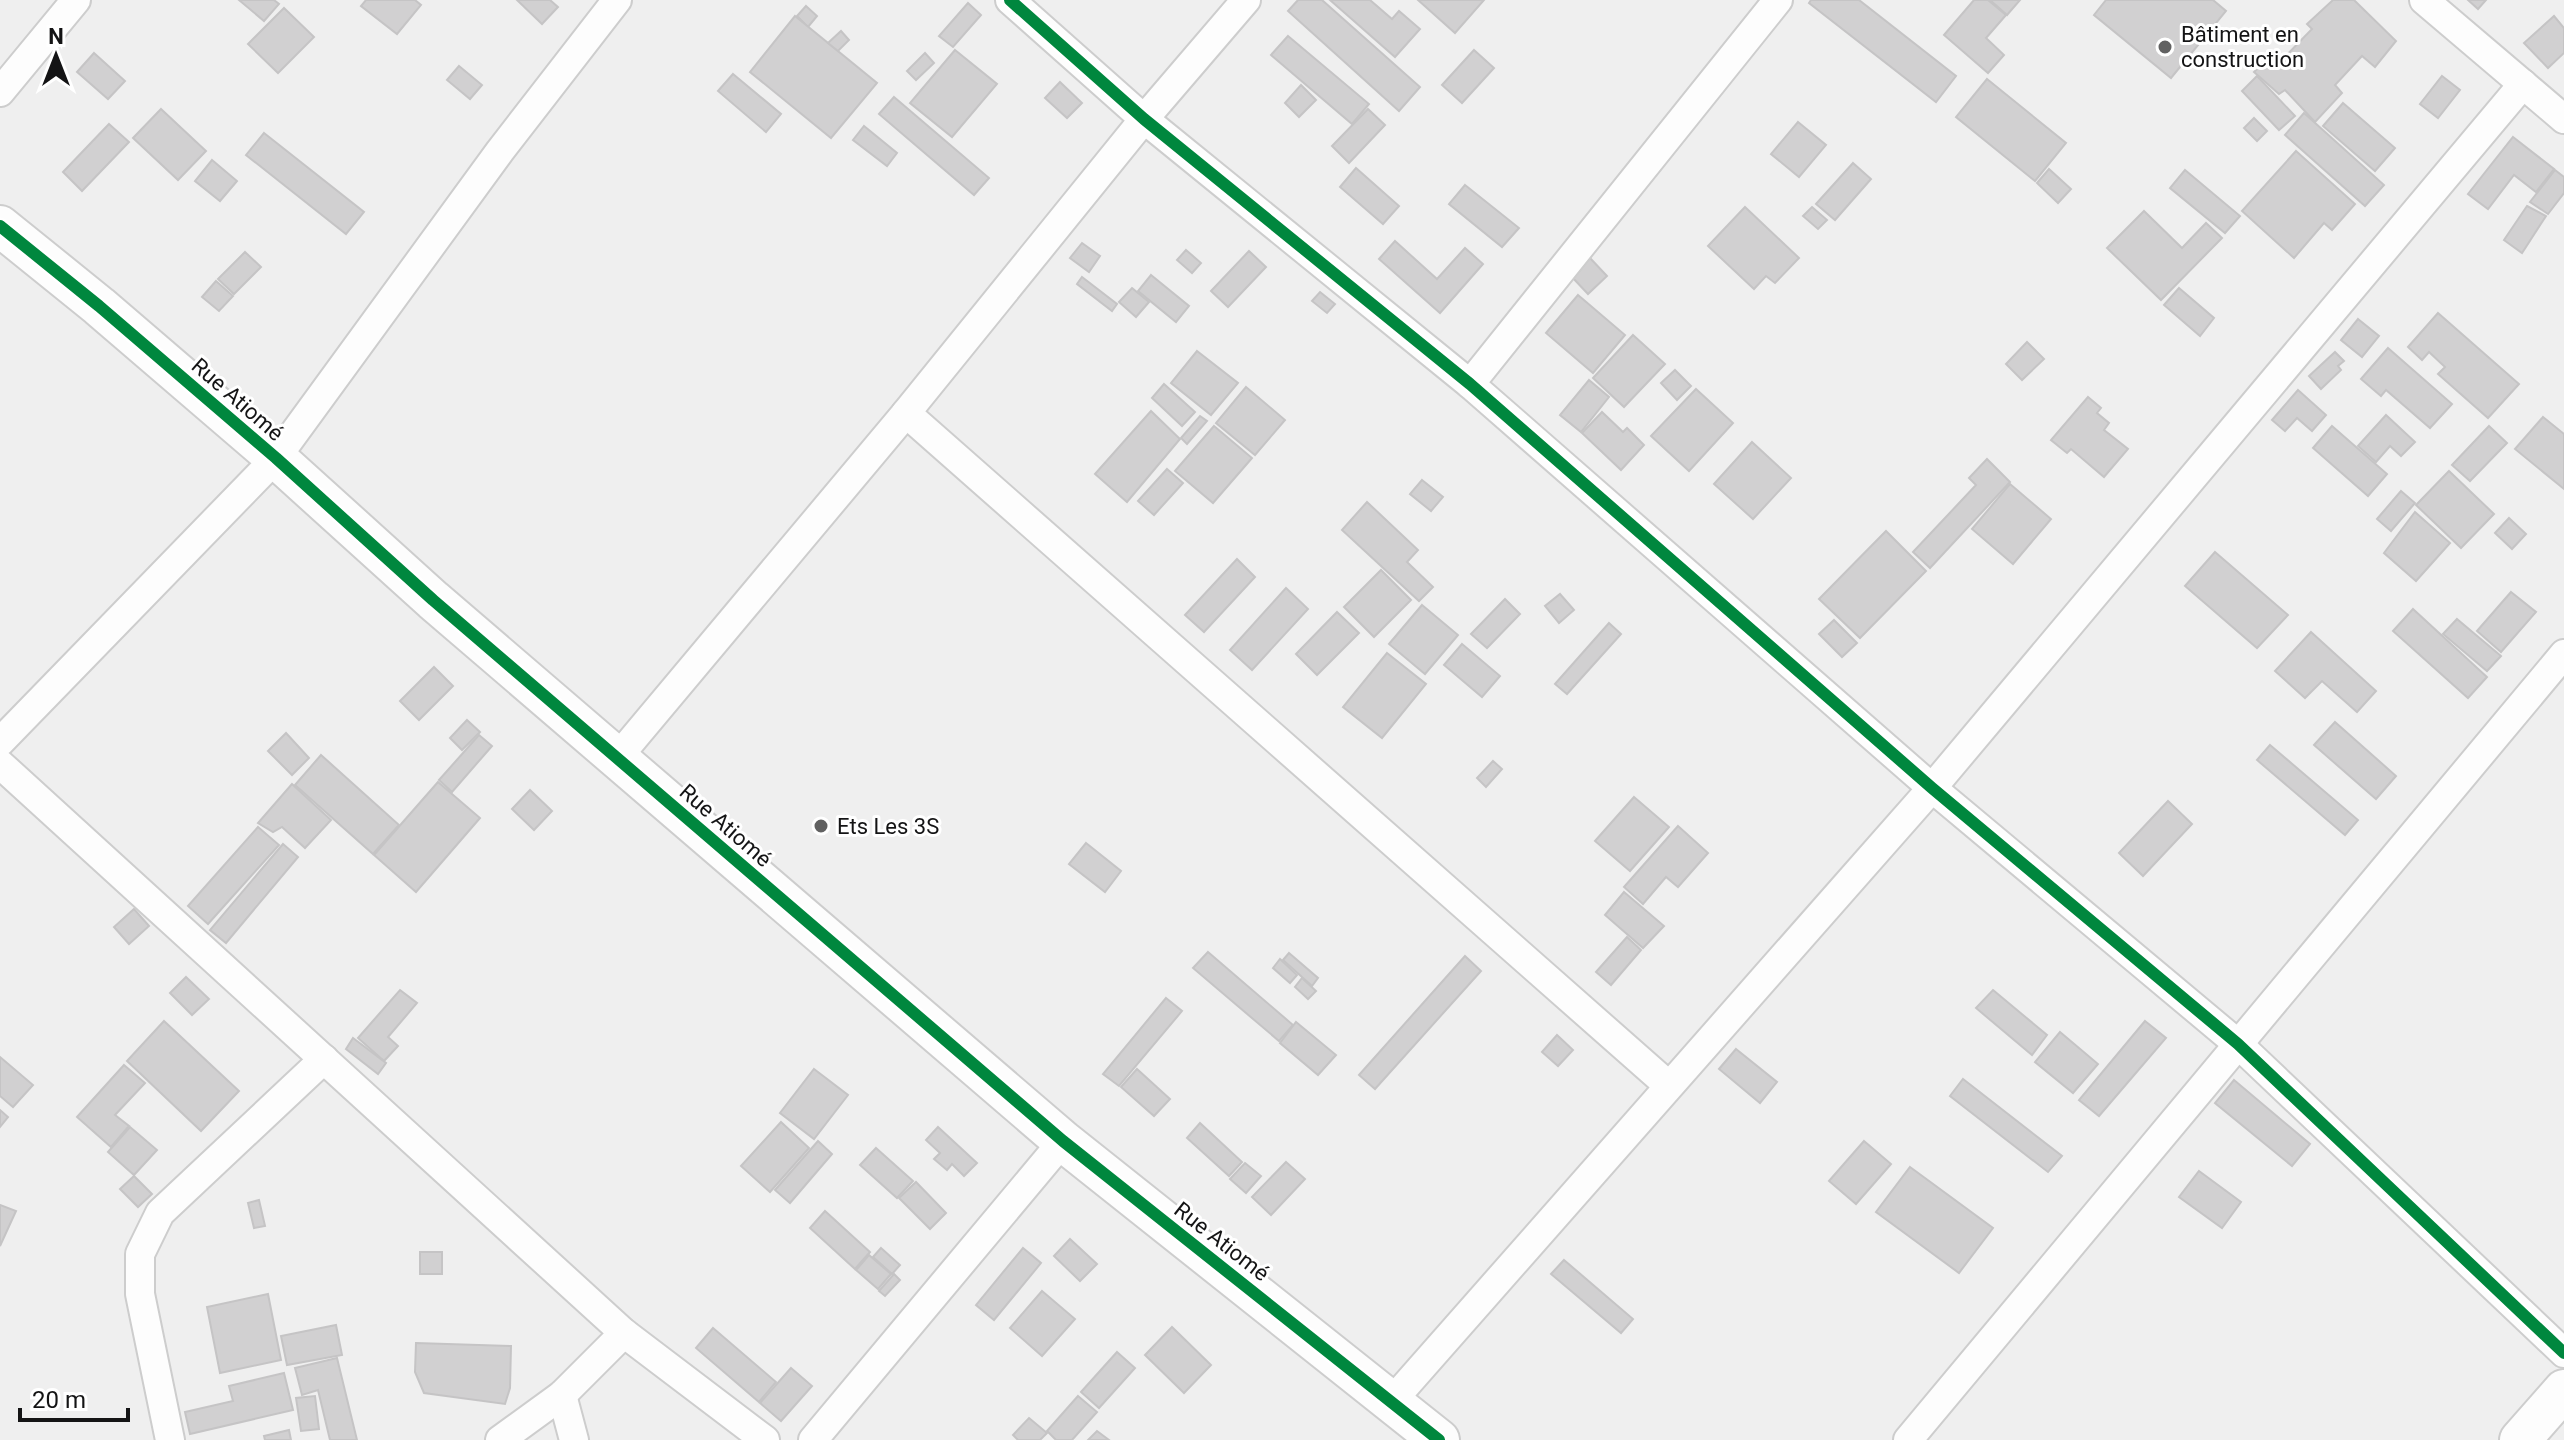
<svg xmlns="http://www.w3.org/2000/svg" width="2564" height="1440" font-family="Roboto,sans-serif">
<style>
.building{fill:#d1d0d1;stroke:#c5c4c5;stroke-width:2}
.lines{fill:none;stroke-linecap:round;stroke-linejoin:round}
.street-casing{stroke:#cdcdcd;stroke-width:32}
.secondary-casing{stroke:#cdcdcd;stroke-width:44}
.street{stroke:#fdfdfd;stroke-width:28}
.secondary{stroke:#fdfdfd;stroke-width:40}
.cycleway-casing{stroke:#fff;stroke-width:17}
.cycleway{stroke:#00873e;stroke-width:12}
.poi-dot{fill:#616161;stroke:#fff;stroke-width:3}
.labels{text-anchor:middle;stroke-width:6;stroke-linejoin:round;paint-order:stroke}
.poi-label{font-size:22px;fill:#141415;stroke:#fff;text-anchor:start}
.street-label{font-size:22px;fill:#141415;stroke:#fff}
</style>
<rect width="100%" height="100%" fill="#efefef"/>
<g class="building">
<polygon points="239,0 274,0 279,4 264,21"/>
<polygon points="366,0 415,0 421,5 397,34 361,6"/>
<polygon points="517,0 550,0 558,7 542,24"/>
<polygon points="1298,0 1322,0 1420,87 1399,111 1288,11"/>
<polygon points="1330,0 1370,0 1392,19 1399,11 1420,29 1395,57"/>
<polygon points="1418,0 1484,0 1455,33"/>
<polygon points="1811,0 1859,0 1956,76 1936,102 1809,3"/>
<polygon points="1974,0 1988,0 2006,15 1986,38 2004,55 1988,73 1944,35"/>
<polygon points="1990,0 2020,0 2007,15"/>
<polygon points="2106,0 2213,0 2226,11 2171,78 2094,15"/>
<polygon points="2333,0 2354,0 2396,41 2375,67 2362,56 2335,85 2342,93 2315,122 2285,90 2279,94 2254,72 2267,60 2276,66 2312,29 2307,24"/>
<polygon points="2468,0 2486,0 2478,9"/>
<polygon points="968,3 981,15 953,47 939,36"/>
<polygon points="806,6 817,16 808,27 797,16"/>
<polygon points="284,8 314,37 278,73 248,44"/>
<polygon points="795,16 877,83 831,138 750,72"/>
<polygon points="2554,16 2564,28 2564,53 2548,68 2524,43"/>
<polygon points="841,31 849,40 838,51 828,43"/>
<polygon points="1288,36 1369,104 1352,124 1271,55"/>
<polygon points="955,50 997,84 952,137 910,103"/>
<polygon points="1474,50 1494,68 1462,103 1442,85"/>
<polygon points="94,53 125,81 108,99 77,72"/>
<polygon points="925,53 934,63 916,80 907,71"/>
<polygon points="459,66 482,85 470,99 447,80"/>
<polygon points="733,74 781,114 766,132 718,91"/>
<polygon points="2257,76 2295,116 2279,130 2242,91"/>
<polygon points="2442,76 2460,90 2438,118 2420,104"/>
<polygon points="1987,79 2066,143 2035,181 1956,117"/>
<polygon points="1060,82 1082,103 1067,118 1045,98"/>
<polygon points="1301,85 1316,100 1299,117 1285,103"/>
<polygon points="894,97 989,178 974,195 879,114"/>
<polygon points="2343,103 2395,148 2375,171 2323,126"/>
<polygon points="161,109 206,151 178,180 133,138"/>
<polygon points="1368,109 1385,125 1349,163 1332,146"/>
<polygon points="2304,113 2384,185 2365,206 2285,135"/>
<polygon points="2254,118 2267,131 2257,141 2244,128"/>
<polygon points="1798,122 1826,145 1799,177 1771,154"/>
<polygon points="109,124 129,142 82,191 63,172"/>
<polygon points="864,126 897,153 887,166 853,140"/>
<polygon points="264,133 364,212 346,234 246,155"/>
<polygon points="2513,137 2554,169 2536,192 2514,175 2488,209 2468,194"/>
<polygon points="2296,151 2355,204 2332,230 2324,223 2294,258 2242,211"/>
<polygon points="212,160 237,181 220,201 195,181"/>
<polygon points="1853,163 1871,179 1835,220 1816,204"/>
<polygon points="1356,168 1399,206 1383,224 1340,187"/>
<polygon points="2049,169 2071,189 2058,203 2037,183"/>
<polygon points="2185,170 2240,216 2225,233 2170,188"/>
<polygon points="2555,170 2564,177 2564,193 2548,214 2530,202"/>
<polygon points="1465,185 1519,228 1502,247 1449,204"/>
<polygon points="2527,206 2546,216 2522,253 2504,240"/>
<polygon points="1745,207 1799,258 1775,283 1766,276 1754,289 1708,246"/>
<polygon points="1812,207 1827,220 1818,229 1803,216"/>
<polygon points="2144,211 2182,248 2206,223 2222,238 2161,300 2107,248"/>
<polygon points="1395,241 1437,279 1465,248 1483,264 1440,313 1379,259"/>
<polygon points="1082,243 1100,256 1089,272 1070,258"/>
<polygon points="1186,250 1201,263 1192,273 1177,260"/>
<polygon points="1249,251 1266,267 1228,307 1211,291"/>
<polygon points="245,252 261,267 234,294 218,279"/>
<polygon points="1590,258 1607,276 1588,294 1571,276"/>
<polygon points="1151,275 1189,306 1176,322 1138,291"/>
<polygon points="1082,277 1117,304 1112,311 1077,284"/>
<polygon points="216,281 233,296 219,311 202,297"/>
<polygon points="1132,288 1149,302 1136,317 1119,302"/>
<polygon points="2179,288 2214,318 2200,336 2164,305"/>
<polygon points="1320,292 1335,304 1327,313 1312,301"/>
<polygon points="1578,295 1625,335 1593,373 1546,333"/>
<polygon points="2438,313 2519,384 2488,418 2438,374 2445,367 2429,352 2422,360 2408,347"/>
<polygon points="2358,319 2379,336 2362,357 2341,340"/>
<polygon points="1633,335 1665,364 1624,407 1593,378"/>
<polygon points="2027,342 2044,359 2022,380 2006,364"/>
<polygon points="2388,348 2452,404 2430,428 2386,390 2381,396 2361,379"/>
<polygon points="1197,351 1238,383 1211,415 1171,383"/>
<polygon points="2335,352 2344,361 2338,366 2341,370 2321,389 2309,376"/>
<polygon points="1675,370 1691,386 1677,400 1661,383"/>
<polygon points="1589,380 1609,397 1581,432 1560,415"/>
<polygon points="1164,384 1195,412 1182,426 1152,398"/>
<polygon points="1246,387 1285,420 1255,455 1216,423"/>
<polygon points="1696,389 1733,423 1689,471 1651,436"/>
<polygon points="2298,390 2326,415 2312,431 2297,418 2285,431 2272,420"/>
<polygon points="2088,397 2101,408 2097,413 2109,423 2104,430 2128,449 2104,477 2071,449 2067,453 2051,440"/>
<polygon points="1151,411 1180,439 1127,502 1095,474"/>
<polygon points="1602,412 1623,432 1627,428 1644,445 1621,470 1582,433"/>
<polygon points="2386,415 2415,442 2401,456 2390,446 2376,462 2358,446"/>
<polygon points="1200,416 1207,421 1187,444 1181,438"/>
<polygon points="2543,417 2564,434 2564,489 2515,449"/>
<polygon points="1214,426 1252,458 1213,503 1175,471"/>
<polygon points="2332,426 2387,474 2368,496 2313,448"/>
<polygon points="2489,426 2507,443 2470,481 2452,465"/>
<polygon points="1752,442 1791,478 1753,519 1714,484"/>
<polygon points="1987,459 2010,482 1930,568 1913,552 1976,485 1969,478"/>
<polygon points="1167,469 1183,483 1154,515 1138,501"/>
<polygon points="2449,471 2494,514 2461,548 2416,505"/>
<polygon points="1422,480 1443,497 1431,511 1410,494"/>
<polygon points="2010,484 2051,519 2013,564 1972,529"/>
<polygon points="2401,491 2415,503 2391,531 2377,519"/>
<polygon points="1367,502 1418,550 1407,562 1433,587 1419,601 1342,530"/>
<polygon points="2415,512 2450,543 2416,581 2384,553"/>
<polygon points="2509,518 2526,534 2512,549 2495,533"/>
<polygon points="1886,531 1926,571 1860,638 1819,599"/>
<polygon points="2215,552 2288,615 2257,648 2185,586"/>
<polygon points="1237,559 1255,577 1204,632 1185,615"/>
<polygon points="1381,570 1411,600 1374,637 1344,607"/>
<polygon points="1286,588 1308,609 1252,670 1230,650"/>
<polygon points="2511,592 2536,612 2501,652 2477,631"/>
<polygon points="1560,594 1574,610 1559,623 1545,606"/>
<polygon points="1505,599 1520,614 1487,648 1471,634"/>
<polygon points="1422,605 1458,635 1425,674 1389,644"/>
<polygon points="2413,609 2487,677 2468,698 2393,631"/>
<polygon points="1337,612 1359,633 1317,675 1296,654"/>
<polygon points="2457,619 2501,656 2487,671 2443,634"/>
<polygon points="1834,620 1857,643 1842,657 1819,634"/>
<polygon points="1609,623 1621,634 1567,694 1555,684"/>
<polygon points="2311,632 2376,691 2357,712 2322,681 2305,698 2275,671"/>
<polygon points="1462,644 1500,676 1482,697 1444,665"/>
<polygon points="1387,653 1426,684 1382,738 1343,707"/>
<polygon points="434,667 453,686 419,720 400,701"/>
<polygon points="467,720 480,732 462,750 450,738"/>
<polygon points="2335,722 2396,776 2376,799 2314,745"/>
<polygon points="286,733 309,758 292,775 268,751"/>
<polygon points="479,735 492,746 452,792 439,780"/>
<polygon points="2270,745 2358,820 2345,835 2257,760"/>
<polygon points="321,755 399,825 373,854 295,785"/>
<polygon points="1493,761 1502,769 1486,787 1477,778"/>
<polygon points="438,782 480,818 416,892 374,855"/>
<polygon points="292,784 331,820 305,848 282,827 273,832 258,823"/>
<polygon points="530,790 552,811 534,830 512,809"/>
<polygon points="1634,797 1669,827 1630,871 1595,841"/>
<polygon points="2168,801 2192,824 2143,876 2119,853"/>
<polygon points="1678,826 1708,853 1678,887 1666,877 1643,904 1624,887"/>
<polygon points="258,827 279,845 208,924 188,906"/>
<polygon points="1086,843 1121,871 1105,892 1069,864"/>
<polygon points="283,844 298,857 226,943 210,930"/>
<polygon points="1624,892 1664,926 1643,948 1605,915"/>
<polygon points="134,909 149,926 129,944 114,927"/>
<polygon points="1627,937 1641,950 1611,985 1596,972"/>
<polygon points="1208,952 1293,1025 1279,1041 1193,968"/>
<polygon points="1289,953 1318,978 1312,986 1283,960"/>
<polygon points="1465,956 1481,971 1375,1089 1359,1075"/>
<polygon points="1280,959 1297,975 1290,983 1273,968"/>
<polygon points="186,977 209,999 192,1015 170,993"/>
<polygon points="1302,978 1316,991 1308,999 1295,987"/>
<polygon points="400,990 417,1003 388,1037 398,1046 384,1061 358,1038"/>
<polygon points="1993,990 2047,1035 2032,1055 1976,1008"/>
<polygon points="1166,998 1182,1011 1119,1086 1103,1074"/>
<polygon points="164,1021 239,1091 201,1131 127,1061"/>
<polygon points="2145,1021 2166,1038 2099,1116 2079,1100"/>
<polygon points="1296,1022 1336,1055 1318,1075 1280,1043"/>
<polygon points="2060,1032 2098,1064 2073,1093 2035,1062"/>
<polygon points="1557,1035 1573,1050 1558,1066 1542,1052"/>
<polygon points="353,1038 386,1063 378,1074 346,1049"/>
<polygon points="1736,1049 1777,1082 1760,1103 1719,1069"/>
<polygon points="0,1057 33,1085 13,1107 0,1096"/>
<polygon points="124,1065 145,1083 115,1115 129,1126 111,1147 77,1117"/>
<polygon points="814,1069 848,1095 814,1139 780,1113"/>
<polygon points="1137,1069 1170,1099 1154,1116 1121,1087"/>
<polygon points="1963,1079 2062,1156 2048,1172 1950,1096"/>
<polygon points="2234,1080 2310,1144 2292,1166 2215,1103"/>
<polygon points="0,1110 8,1117 0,1127"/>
<polygon points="781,1122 809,1148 770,1192 741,1166"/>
<polygon points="1200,1123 1242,1162 1229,1176 1187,1138"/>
<polygon points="130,1127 157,1150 134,1175 108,1152"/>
<polygon points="938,1127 977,1163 964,1176 952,1164 947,1170 934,1159 940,1153 926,1140"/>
<polygon points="818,1141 832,1154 790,1203 775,1190"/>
<polygon points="1864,1141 1891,1164 1856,1204 1829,1181"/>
<polygon points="876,1148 913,1181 897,1198 860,1165"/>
<polygon points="1286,1162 1305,1179 1271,1215 1252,1197"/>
<polygon points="1245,1163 1261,1176 1246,1193 1230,1179"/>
<polygon points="1910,1167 1993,1228 1959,1273 1876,1212"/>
<polygon points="2199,1171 2241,1202 2222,1228 2179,1197"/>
<polygon points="134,1176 152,1194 138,1207 120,1189"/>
<polygon points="916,1182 946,1213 930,1229 899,1198"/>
<polygon points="259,1200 265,1226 254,1228 248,1203"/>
<polygon points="0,1205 16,1211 0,1246"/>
<polygon points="825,1211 870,1252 855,1269 810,1228"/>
<polygon points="1070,1239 1097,1264 1080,1281 1054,1256"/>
<polygon points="881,1248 900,1265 892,1274 873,1257"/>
<polygon points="1023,1248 1041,1263 994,1320 976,1305"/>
<rect x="420" y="1252" width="22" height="22"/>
<polygon points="869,1255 891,1274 878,1289 856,1270"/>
<polygon points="1564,1260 1633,1319 1621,1333 1551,1274"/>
<polygon points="894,1274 900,1280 885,1296 879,1291"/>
<polygon points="1042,1291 1075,1319 1042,1356 1010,1328"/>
<polygon points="268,1294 281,1360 220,1373 207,1307"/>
<polygon points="336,1325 342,1355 287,1365 281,1336"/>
<polygon points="1172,1327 1211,1365 1184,1393 1145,1355"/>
<polygon points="713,1328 776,1382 759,1402 696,1348"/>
<polygon points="416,1343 511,1346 510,1388 505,1404 424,1393 415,1372"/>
<polygon points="1117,1352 1135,1368 1099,1408 1081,1392"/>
<polygon points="337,1358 357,1440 330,1440 318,1390 302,1395 295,1368"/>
<polygon points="791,1368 812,1386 781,1421 760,1403"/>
<polygon points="284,1373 293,1410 190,1434 185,1412 233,1401 229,1386"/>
<polygon points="315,1396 319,1429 301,1431 296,1398"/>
<polygon points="1078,1396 1097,1412 1072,1440 1056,1440 1047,1431"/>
<polygon points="1029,1418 1047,1433 1040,1440 1018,1440 1013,1435"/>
<polygon points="289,1430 291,1440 265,1440 264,1436"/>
<polygon points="1097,1431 1109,1440 1088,1440"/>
</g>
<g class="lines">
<g class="street-casing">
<g id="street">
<polyline points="1010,0 1144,119 1470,384 1932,788 2238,1044 2564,1353"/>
<polyline points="2424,0 2564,119"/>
<polyline points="0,92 76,0"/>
<polyline points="1470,384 1778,0"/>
<polyline points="906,413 1668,1085"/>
<polyline points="0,742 276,458 500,151 617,0"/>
<polyline points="617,758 906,413 1144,119 1246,0"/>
<polyline points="0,764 624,1333 765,1440"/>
<polyline points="562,1395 574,1440"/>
<polyline points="1392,1401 1932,788 2523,84"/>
<polyline points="170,1440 140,1294 140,1254 160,1213 324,1059"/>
<polyline points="500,1440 562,1395 624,1333"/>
<polyline points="813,1440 1063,1141"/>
<polyline points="1908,1440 2564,654"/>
</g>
</g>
<g class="secondary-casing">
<g id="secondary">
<polyline points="0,226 99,306 276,458 433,600 1063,1141 1439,1440"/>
<polyline points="2520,1440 2564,1390"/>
</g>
</g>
<use href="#street" class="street"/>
<use href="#secondary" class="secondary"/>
<g class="cycleway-casing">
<g id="cycleway">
<polyline points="1010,0 1144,119 1470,384 1932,788 2238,1044 2564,1353"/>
<polyline points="0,226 99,306 276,458 433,600 1063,1141 1439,1440"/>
</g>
</g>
<use href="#cycleway" class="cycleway"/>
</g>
<g class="poi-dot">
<circle cx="2165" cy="47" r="8"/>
<circle cx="821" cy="826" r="8"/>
</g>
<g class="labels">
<g class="poi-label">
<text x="2181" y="42">Bâtiment en<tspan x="2181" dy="25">construction</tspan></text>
<text x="837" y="834">Ets Les 3S</text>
</g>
<g class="street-label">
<text transform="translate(238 399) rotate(41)" y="8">Rue Atiomé</text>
<text transform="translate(726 825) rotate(41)" y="8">Rue Atiomé</text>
<text transform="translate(1222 1241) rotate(38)" y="8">Rue Atiomé</text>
</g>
</g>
<g transform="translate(56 56)" stroke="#ffffff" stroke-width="6" paint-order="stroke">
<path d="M0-6L14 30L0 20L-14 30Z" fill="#141415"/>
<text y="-12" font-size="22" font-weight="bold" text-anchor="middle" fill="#141415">N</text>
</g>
<path d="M20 1408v12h108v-12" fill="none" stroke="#141415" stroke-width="4"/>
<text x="32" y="1408" font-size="24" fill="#141415" stroke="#ffffff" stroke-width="6" paint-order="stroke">20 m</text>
</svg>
